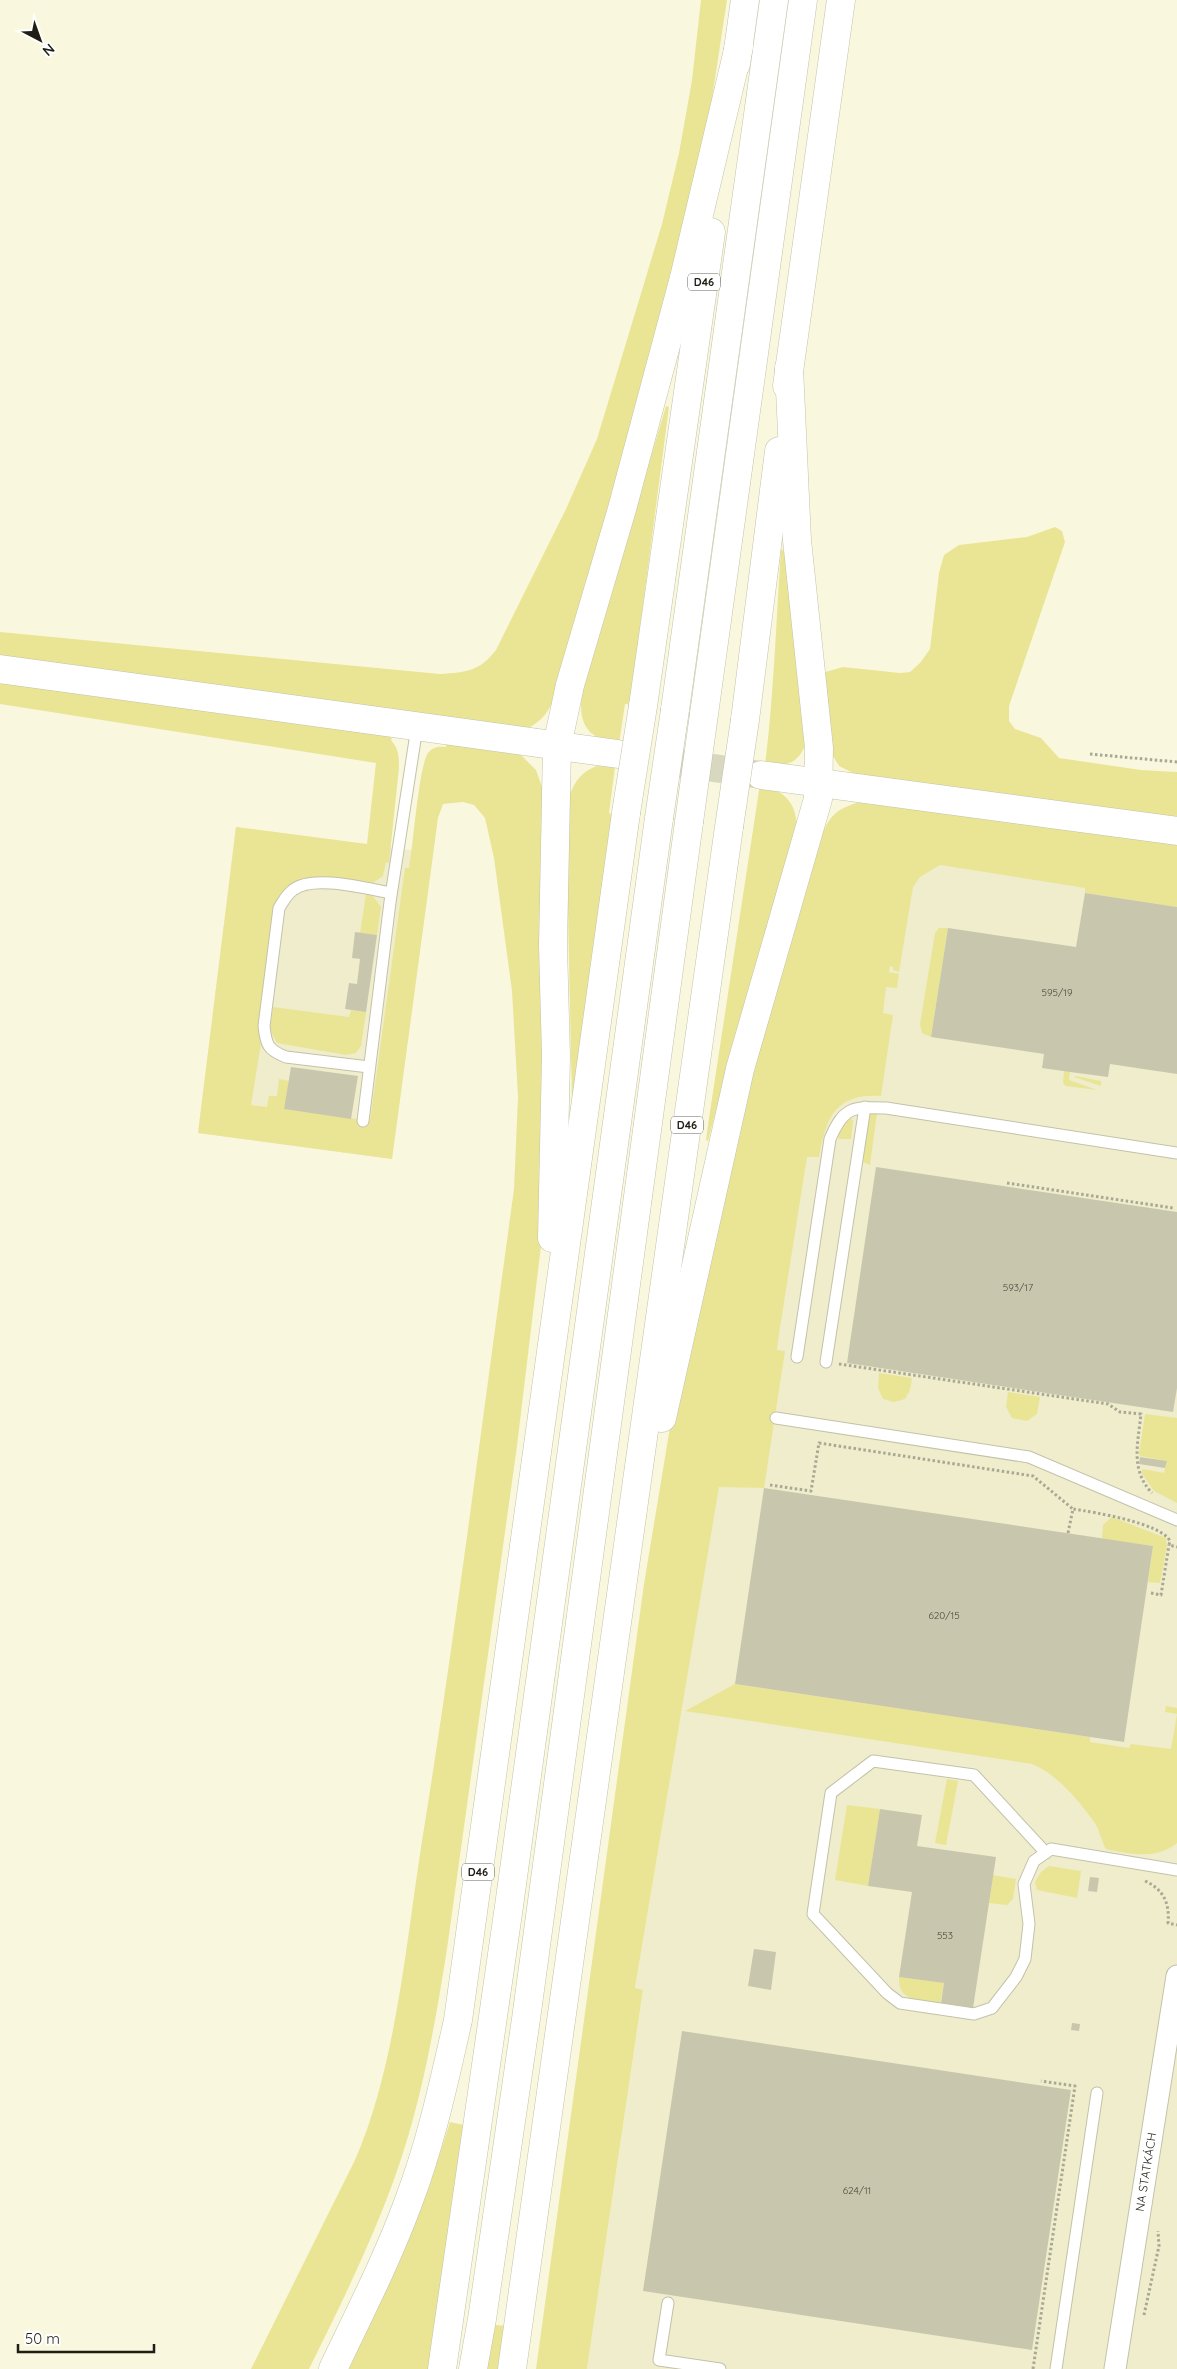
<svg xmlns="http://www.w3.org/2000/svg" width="1177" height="2369" font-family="Quicksand,sans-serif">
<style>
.built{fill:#efedcc}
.green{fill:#eae595}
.building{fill:#c8c7ae}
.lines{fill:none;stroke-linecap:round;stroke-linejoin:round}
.secondary-tunnel{stroke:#d8d7c0;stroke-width:28;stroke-dasharray:28 14;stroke-linecap:butt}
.lane-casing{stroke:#c3c2a9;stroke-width:13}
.street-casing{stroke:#c3c2a9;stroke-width:23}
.secondary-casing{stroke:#c3c2a9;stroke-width:29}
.highway-casing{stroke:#c3c2a9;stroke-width:29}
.path{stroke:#a9a894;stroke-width:3;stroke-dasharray:2.5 2.5;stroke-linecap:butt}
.lane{stroke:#fff;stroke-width:11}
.street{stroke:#fff;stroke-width:21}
.secondary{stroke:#fff;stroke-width:28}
.highway{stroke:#fff;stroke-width:28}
.highway-bridge-casing{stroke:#c3c2a9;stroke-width:29;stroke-linecap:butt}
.highway-bridge{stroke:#fff;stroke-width:28}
.labels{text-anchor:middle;stroke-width:4;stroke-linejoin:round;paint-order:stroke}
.number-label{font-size:10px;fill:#49483b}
.shield{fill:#fff;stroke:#62625b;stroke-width:1}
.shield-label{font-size:11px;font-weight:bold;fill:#1f1e15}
.street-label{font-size:12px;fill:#1f1e15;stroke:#fff}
</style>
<rect width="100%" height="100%" fill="#f9f8de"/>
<g class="built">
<polygon points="236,827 433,853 392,1159 198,1133"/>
<polygon points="890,860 1177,885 1177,2369 587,2369 643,1991 635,1988 732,1405"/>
</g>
<g class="green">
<path d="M701 0H727L698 190 556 694C549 711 543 721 526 729L0 659V632L440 674C466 672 479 672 496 650L566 509 597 439 662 224 679 153 692 80Z"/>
<path d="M666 406 669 407 630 704H625L619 744C580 738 577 716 584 682Z"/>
<polygon points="1055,527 1062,531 1065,542 1009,706 1009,721 1015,729 1041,738 1059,758 1141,770 1177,772 1177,821 859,776 839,766 830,751 822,673 843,667 900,673 910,672 920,663 930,649 939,573 944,555 959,545 1027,537"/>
<path d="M781 549 790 556 806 744C796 766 787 765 765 765 774 694 776 621 781 549Z"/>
<path d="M0 678 389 735 392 739 391 740C399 749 399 757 399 768L389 863 386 862 383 876 370 885 286 890 251 1105 267 1107 269 1096H277L279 1079 289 1081 285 1109 370 1121 405 868H409C413 847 419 765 428 753 433 747 438 746 446 747V741L520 754 536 770 542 787 545 893 544 1221 517 1446 447 1949C436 2018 424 2089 402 2156 378 2230 343 2300 309 2369H251L355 2160C396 2066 406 1943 422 1841 457 1624 484 1407 514 1189L518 1097 512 991 494 858 485 818 474 805 463 802 443 804 438 818 392 1159 198 1133 236 827 367 844 376 763 0 704Z"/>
<path d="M597 766 615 767 609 813 613 815 572 1105 566 817C568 795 574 774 597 766Z"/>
<path d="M760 784C783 791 796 801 797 827L733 1045 708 1141 706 1140 709 1118Z"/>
<path d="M860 802 1177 844V907L1085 893V888L940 865 920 877 913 887 899 972 893 970V967L890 966 889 972 899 974 897 988 886 987 883 1013 893 1015 881 1096C835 1093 826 1118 819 1157H807L779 1334 777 1350 785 1351 764 1488 719 1487 635 1988 643 1990 587 2369H536L644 1584 675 1397 752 1067 821 837C830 815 836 809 860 802Z"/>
<polygon points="366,894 373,896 381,907 377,935 360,933"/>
<polygon points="939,928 948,928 931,1037 922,1033 920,1024 935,933"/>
<polygon points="273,1007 349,1017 351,1010 366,1012 361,1046 356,1053 346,1055 277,1043 270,1030"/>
<polygon points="1064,1071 1070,1072 1069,1080 1097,1090 1066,1086 1063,1083"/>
<polygon points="1076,1076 1101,1081 1101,1086 1074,1077"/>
<polygon points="870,1112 877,1113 870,1165 863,1162"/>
<path d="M851 1118 853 1121 851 1139H840L838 1138C840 1130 843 1121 851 1118Z"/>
<polygon points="879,1373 912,1378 910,1390 905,1399 894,1402 883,1399 878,1388"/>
<polygon points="1008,1392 1040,1397 1037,1414 1027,1421 1012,1418 1006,1407"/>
<polygon points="1145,1414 1177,1418 1177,1503 1154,1491 1141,1472 1143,1469 1164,1473 1167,1461 1140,1456 1139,1454"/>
<polygon points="1112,1517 1166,1538 1167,1546 1160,1583 1148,1582 1153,1546 1102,1539 1103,1525"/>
<path d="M735 1684 1090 1737V1742L1129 1748 1131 1744 1171 1749 1177 1714 1165 1712 1166 1706 1177 1708V1843C1157 1860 1129 1854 1106 1849 1101 1841 1100 1831 1095 1823 1079 1801 1057 1774 1032 1764L685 1711Z"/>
<polygon points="947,1779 958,1781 946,1845 935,1843"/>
<polygon points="847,1805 880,1809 868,1886 835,1880"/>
<polygon points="1049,1866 1081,1871 1077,1898 1037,1890 1035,1882 1041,1872"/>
<polygon points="993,1875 1016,1879 1013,1899 1007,1905 989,1903"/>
<path d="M899 1977 944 1983 940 2004C922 2001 897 2002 899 1977Z"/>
<polygon points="450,2122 464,2125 441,2291 428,2369 349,2369 401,2256 429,2188"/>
<polygon points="495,2325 507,2326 500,2369 487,2369"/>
</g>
<g class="building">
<polygon points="1085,893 1177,907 1177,1074 1110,1064 1108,1077 1070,1072 1042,1068 1044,1054 931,1037 948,928 1076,947"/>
<polygon points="355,932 377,935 366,1012 345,1009 349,983 357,984 360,959 352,958"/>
<polygon points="291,1067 358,1076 351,1119 284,1109"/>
<polygon points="876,1167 1177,1212 1177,1388 1173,1412 847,1363"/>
<polygon points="1140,1457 1167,1461 1165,1468 1139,1464"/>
<polygon points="764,1488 1153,1546 1124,1742 735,1684"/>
<polygon points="880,1809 922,1815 917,1846 996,1857 973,2008 941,2003 944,1983 899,1977 912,1892 868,1886"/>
<polygon points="1090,1877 1099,1878 1097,1892 1088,1891"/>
<polygon points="754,1949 776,1952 771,1990 748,1986"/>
<polygon points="1072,2023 1080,2024 1079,2031 1071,2030"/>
<polygon points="682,2031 1071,2090 1032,2350 643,2291"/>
</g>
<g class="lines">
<polyline class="secondary-tunnel" points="618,754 761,775"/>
<g class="lane-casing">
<g id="lane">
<path d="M369 1067 286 1057C268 1050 266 1045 264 1026L279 908C283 902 286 895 293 890 313 874 367 889 391 893"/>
<polyline points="363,1121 390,902 417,727"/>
<path d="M797 1357 830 1139C844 1106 853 1107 886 1108L1177 1153"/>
<polyline points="826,1362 865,1107"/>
<polyline points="776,1418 1029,1457 1177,1520"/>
<polyline points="1046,1853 974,1775 873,1761 831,1793 813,1914 887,1993 900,2003 974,2014 992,2008 1016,1977 1025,1959 1029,1924 1024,1884 1034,1861 1051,1849 1177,1870"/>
<polyline points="668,2303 659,2360 720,2369"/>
<polyline points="1056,2369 1097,2093"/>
</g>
</g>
<g class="street-casing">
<polyline id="street" points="1115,2369 1177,1976"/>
</g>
<g class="secondary-casing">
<g id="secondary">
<polyline points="0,669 618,754"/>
<polyline points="761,775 1177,831"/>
</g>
</g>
<g class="highway-casing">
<g id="highway">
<polyline points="736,64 745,0"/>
<polyline points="787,386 841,0"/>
<polyline points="643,706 711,232"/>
<polyline points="675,710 774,0"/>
<polyline points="704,714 803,0"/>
<polyline points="745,720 779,451"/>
<polyline points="552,1238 556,1056 553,946 557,746 570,685 622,509 684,278 739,46"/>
<polyline points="662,1418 740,1069 818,799 819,748 797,540 789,368"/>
<path d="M333 2369C359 2314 387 2260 408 2203 431 2143 444 2082 458 2020L626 813"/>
<polyline points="442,2369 509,1906 659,818"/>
<polyline points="473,2369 482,2319 526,2019 689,822"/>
<polyline points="512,2369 729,827"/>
</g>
</g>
<g class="path">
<polyline points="1090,754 1177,762"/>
<polyline points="1007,1183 1173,1208"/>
<path d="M839 1364 1108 1404 1120 1412 1141 1414C1138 1443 1130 1470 1152 1493"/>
<polyline points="770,1485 811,1491 819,1443 1033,1476 1073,1509"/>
<path d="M1068 1533 1073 1509C1093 1512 1161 1523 1170 1541L1169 1545 1177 1547"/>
<polyline points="1151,1593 1161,1595 1169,1545"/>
<path d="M1145 1881C1163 1889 1170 1903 1168 1923L1177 1925"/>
<polyline points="1144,2315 1159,2246 1158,2231"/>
<polyline points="1033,2369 1075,2086 1041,2081"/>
</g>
<use href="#lane" class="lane"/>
<use href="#street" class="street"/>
<use href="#secondary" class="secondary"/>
<use href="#highway" class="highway"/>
<g class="highway-bridge-casing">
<g id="highway-bridge">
<polyline points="626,813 643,706"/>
<polyline points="659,818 675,710"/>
<polyline points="689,822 704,714"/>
<polyline points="729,827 745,720"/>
</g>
</g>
<use href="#highway-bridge" class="highway-bridge"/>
</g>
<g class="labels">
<g class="number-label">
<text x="1057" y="996">595/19</text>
<text x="1018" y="1291">593/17</text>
<text x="944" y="1619">620/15</text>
<text x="945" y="1939">553</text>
<text x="857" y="2194">624/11</text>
</g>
<g class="shield">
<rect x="688" y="273.5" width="32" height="17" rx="4"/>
<rect x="671" y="1116.5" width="32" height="17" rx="4"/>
<rect x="462" y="1863.5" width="32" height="17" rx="4"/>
</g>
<g class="shield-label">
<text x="704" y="286">D46</text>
<text x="687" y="1129">D46</text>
<text x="478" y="1876">D46</text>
</g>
<g class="street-label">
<text transform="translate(1146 2172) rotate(-81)" y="4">NA STATKÁCH</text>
</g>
</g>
<g transform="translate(40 40) rotate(139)" stroke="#ffffff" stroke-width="4" paint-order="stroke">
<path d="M0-4L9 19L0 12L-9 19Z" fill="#1f1e15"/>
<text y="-8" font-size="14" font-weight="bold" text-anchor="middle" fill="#1f1e15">N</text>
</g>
<path d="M18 2344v8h136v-8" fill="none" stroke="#1f1e15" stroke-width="2.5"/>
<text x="25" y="2344" font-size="15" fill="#1f1e15" stroke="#ffffff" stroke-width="4" paint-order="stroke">50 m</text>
</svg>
